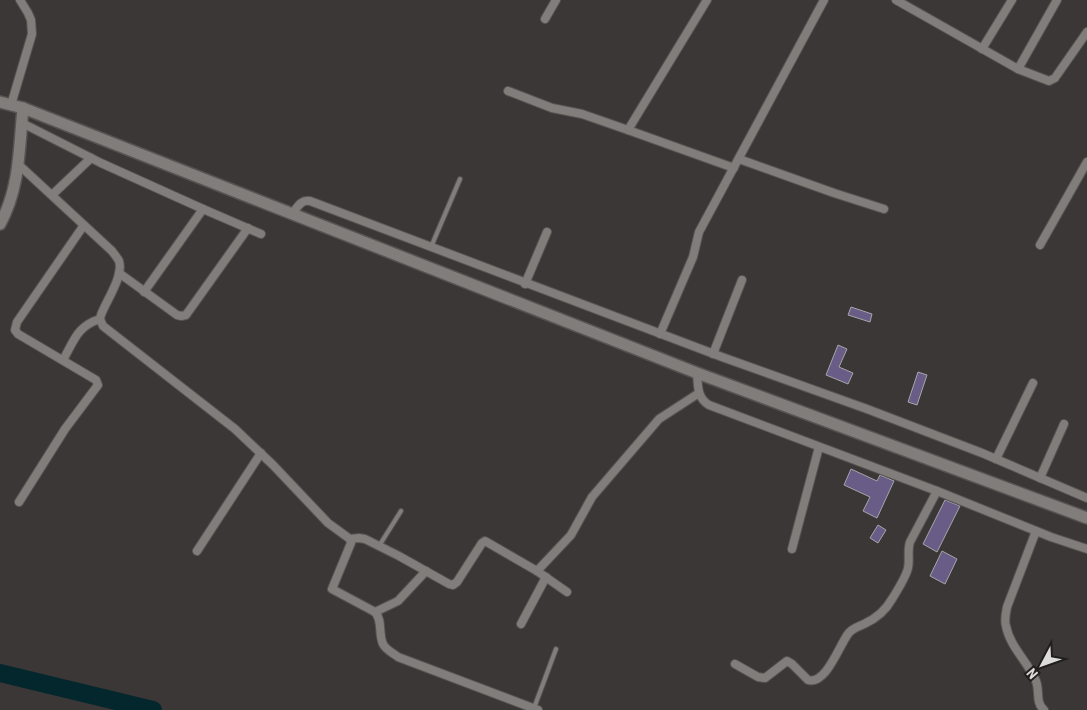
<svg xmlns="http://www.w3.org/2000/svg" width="1087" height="710" font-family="'Roboto Condensed',sans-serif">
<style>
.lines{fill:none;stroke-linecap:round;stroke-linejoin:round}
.river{stroke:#03272d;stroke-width:18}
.building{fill:#695d88;stroke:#a6a5a8}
.lane-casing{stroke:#565452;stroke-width:6}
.street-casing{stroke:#565452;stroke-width:10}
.secondary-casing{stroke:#565452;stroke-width:14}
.lane{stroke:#807d7b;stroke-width:4}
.street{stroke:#807d7b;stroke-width:8}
.secondary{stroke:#807d7b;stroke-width:11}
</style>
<rect width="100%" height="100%" fill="#3a3736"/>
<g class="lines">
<polyline class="river" points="0,673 153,710"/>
</g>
<g class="building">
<polygon points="851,307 872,314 870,322 848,315"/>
<polygon points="838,345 847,349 839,367 853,373 848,384 826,375"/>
<polygon points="918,372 927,375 917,405 908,402"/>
<polygon points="851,469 877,481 880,475 894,481 877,518 863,511 870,497 844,485"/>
<polygon points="945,500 960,506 937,552 923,544"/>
<polygon points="878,525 886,530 878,543 870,538"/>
<polygon points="942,551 957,559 945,584 930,576"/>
</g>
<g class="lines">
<g class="lane-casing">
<g id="lane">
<polyline points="431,247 460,179"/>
<polyline points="379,546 401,511"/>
<polyline points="534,708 556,649"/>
</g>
</g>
<g class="street-casing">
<g id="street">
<polyline points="896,0 1018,69 1049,81 1055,78"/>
<polyline points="545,19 556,0"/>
<polyline points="982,49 1012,0"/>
<polyline points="1018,69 1057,0"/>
<polyline points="1057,75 1087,32"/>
<polyline points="508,91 552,108 582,114 628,130 734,168"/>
<polyline points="11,105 32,34 31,20 28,13 20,0"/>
<polyline points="22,123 101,163 203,209 261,234"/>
<polyline points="628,130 707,0"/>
<polyline points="739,159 834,193 884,209"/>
<path d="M19 165 112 251C114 254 117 257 119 261 124 276 106 301 101 315L100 319 103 326 235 429 273 465 328 523 350 539 351 543 332 589 375 612C383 621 378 633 383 644 386 650 393 653 398 657L538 710"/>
<polyline points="52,195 91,158"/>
<path d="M292 214C297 208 301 199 310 201L722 357 867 409 982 453 1087 498"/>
<polyline points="1040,245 1087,162"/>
<polyline points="119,273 177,315 181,316 186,315 248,228"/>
<polyline points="525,284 547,232"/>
<polyline points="144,292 203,209"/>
<polyline points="660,334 693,257 699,232 824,0"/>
<polyline points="713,354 742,280"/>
<path d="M63 360C74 341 77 326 100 319"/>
<path d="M697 373C698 386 697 398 709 405L937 491 1051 537 1087 549"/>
<polyline points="996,459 1033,383"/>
<polyline points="1040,478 1064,424"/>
<polyline points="19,502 65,429 98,385 96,380 18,334 15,330 17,322 84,225"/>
<path d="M1036 531 1007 607C1006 613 1004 620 1006 626 1010 647 1028 662 1036 681 1040 691 1035 702 1044 710"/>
<polyline points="350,539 359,538 365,539 399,556 449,584 453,585 457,582 482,543 485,541 537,571 567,592"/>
<polyline points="792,549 819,447"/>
<polyline points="197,551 261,453"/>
<polyline points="537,571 571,535 592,497 659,419 699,393"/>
<polyline points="375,612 398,601 426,571"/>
<polyline points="521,624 546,577"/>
<path d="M735 664 758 677 765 678 787 661 792 664 808 680C826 685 839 646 848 634 852 628 858 627 864 624 875 619 886 610 892 599 897 591 906 577 908 568 910 560 907 551 910 542L937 491"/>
</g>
</g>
<g class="secondary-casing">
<g id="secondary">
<polyline points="0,102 23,108 697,373 1087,518"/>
<path d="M0 224C20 188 19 148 23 108"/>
</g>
</g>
<use href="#lane" class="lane"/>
<use href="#street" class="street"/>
<use href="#secondary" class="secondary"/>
</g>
<g transform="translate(1042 665) rotate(229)" stroke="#201f1e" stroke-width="4" paint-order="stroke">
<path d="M0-4L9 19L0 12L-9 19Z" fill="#dddcda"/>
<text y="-8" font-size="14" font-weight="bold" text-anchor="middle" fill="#dddcda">N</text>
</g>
</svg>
